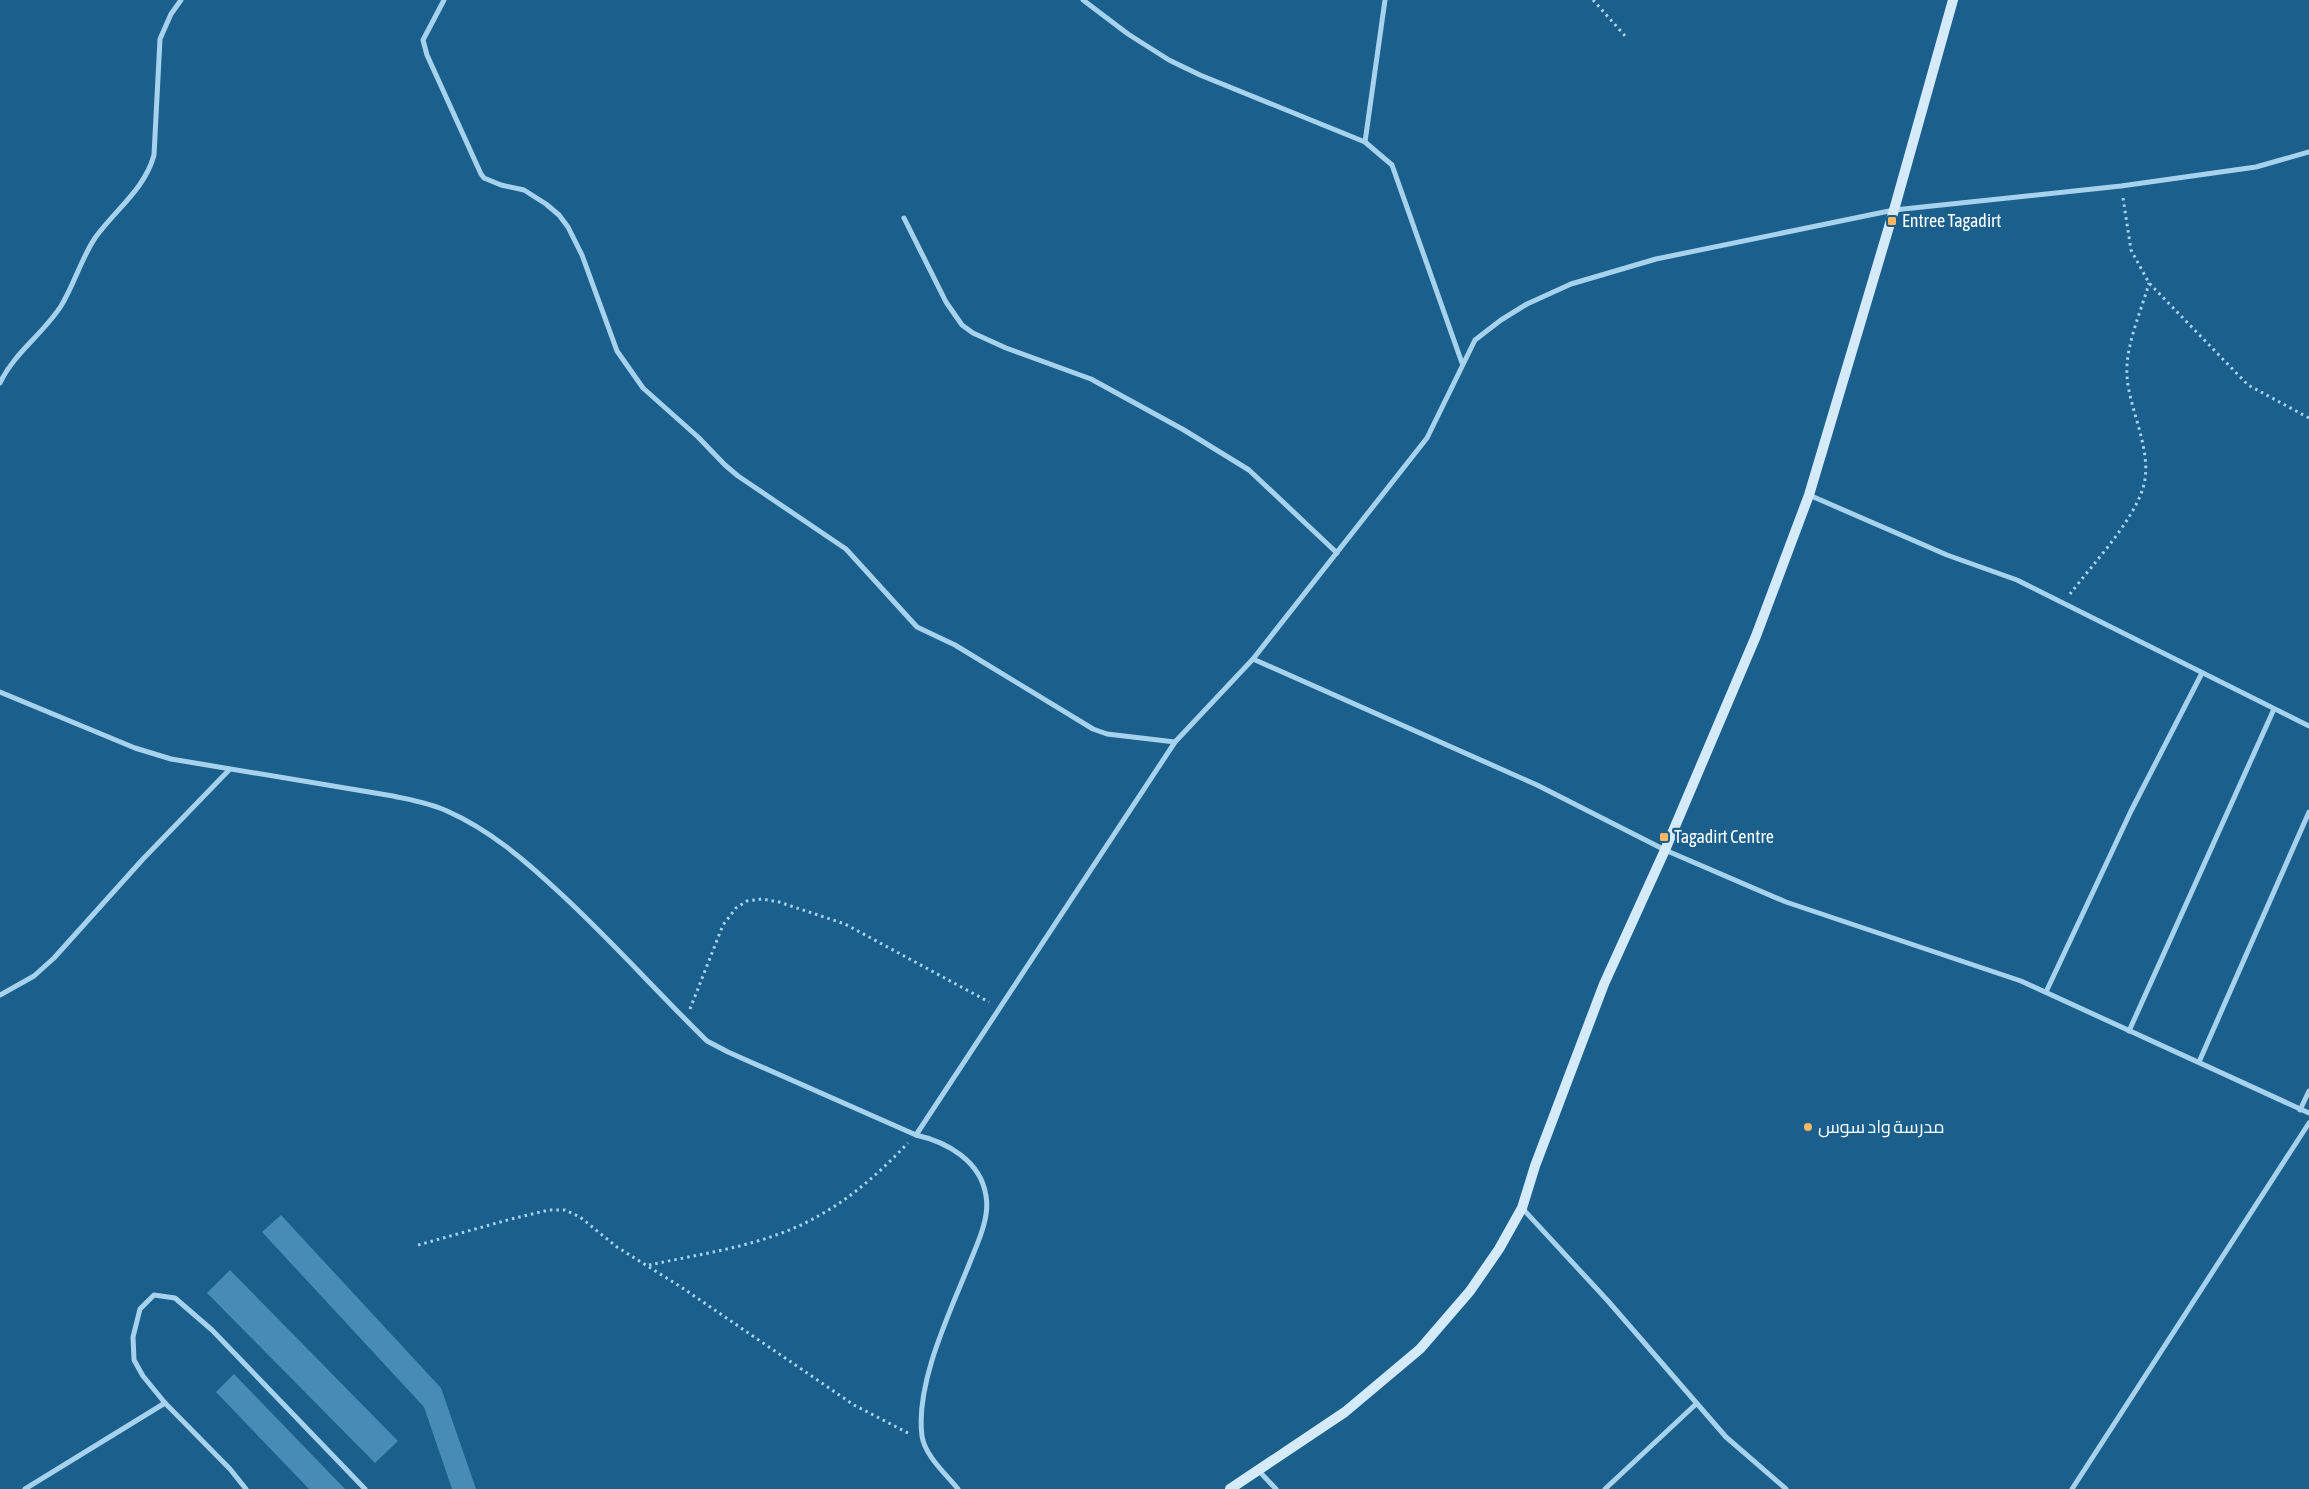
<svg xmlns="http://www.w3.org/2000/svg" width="2309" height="1489" font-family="'Asap Condensed',Cairo,sans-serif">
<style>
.building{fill:#488bb6}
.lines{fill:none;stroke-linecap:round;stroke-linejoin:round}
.path{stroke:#a7d2ed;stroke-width:3;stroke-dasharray:2.5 4;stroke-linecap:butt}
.street{stroke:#a7d2ed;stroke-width:5}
.secondary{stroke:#d4eaf9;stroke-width:10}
.poi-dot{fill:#feb864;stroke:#1b5f8c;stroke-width:2}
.labels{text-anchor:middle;stroke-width:4.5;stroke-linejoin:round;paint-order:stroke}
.poi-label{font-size:18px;fill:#fff;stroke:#1b5f8c;text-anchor:start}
</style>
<rect width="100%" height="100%" fill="#1b5f8c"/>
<g class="building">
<polygon points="281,1215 441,1388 476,1489 452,1489 424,1407 262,1232"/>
<polygon points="230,1270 398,1441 375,1463 207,1293"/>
<polygon points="234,1374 345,1489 309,1489 216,1392"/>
</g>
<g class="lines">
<g class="path">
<polyline points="1593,0 1627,38"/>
<polyline points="2123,198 2131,250 2149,283 2248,385 2309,418"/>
<path d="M2070 594C2092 565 2132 523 2143 488 2154 453 2129 410 2127 376 2125 346 2141 312 2149 283"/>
<polyline points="690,1009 723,925 736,908 747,901 762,899 779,902 845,924 989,1002"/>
<polyline points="418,1245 511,1219 549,1210 565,1210 580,1217 617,1247 681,1287 854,1405 910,1434"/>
<path d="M649 1265C705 1253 769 1245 820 1215 854 1196 881 1171 908 1143"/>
</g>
<g class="street">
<polyline points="444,0 423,40 427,55 481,174 484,178 501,185 524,190 546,204 559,215 568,227 582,255 617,351 643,388 698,437 725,465 738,476 846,549 917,627 955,645 1093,729 1107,734 1175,742 1253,659 1537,785 1665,850 1786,902 2021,981 2309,1113"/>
<polyline points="1083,0 1128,34 1169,60 1200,75 1365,142 1392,165 1462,363"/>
<polyline points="1365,142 1385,0"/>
<polyline points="904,218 946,302 962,325 973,333 1006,348 1091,379 1184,430 1249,470 1337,553"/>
<path d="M0 383C14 353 43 334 61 306 74 285 81 259 95 238 115 210 145 189 154 155L160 39 171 14 181 0"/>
<polyline points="1809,495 1947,555 2017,580 2309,726"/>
<polyline points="1253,659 1427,438 1475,340 1501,320 1527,304 1571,284 1656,259 1894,210 2121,186 2256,167 2309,152"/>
<path d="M0 692 135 748 171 759 393 796C411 800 430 803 447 811 490 830 526 861 560 893 611 940 657 992 707 1041L728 1052 916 1135C947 1142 981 1161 986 1196 990 1217 978 1242 970 1262 951 1310 915 1383 922 1436 925 1456 946 1474 958 1489"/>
<polyline points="2046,992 2131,811 2202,673"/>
<polyline points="0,995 34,976 54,958 143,859 229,770"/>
<polyline points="2129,1031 2274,709"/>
<polyline points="2199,1062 2309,812"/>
<polyline points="2300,1110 2309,1091"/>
<polyline points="916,1135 1175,742"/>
<polyline points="1522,1208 1608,1301 1726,1437 1786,1489"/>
<polyline points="1258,1470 1276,1489"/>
<polyline points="25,1489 165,1403"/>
<polyline points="246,1489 230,1469 165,1403 143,1376 134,1360 133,1337 140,1309 154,1295 175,1298 212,1330 365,1489"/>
<polyline points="1605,1489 1696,1404"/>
<polyline points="2072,1489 2309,1123"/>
</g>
<polyline class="secondary" points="1230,1489 1345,1412 1420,1349 1470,1291 1499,1249 1522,1208 1535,1166 1604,984 1665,850 1756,636 1809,495 1894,210 1953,0"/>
</g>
<g class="poi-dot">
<rect x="1887" y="216" width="10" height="10" rx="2.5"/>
<rect x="1659" y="832" width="10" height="10" rx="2.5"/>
<circle cx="1808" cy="1127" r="5"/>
</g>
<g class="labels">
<g class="poi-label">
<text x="1902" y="227">Entree Tagadirt</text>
<text x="1674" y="843">Tagadirt Centre</text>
<text x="1818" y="1133">مدرسة واد سوس</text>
</g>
</g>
</svg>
